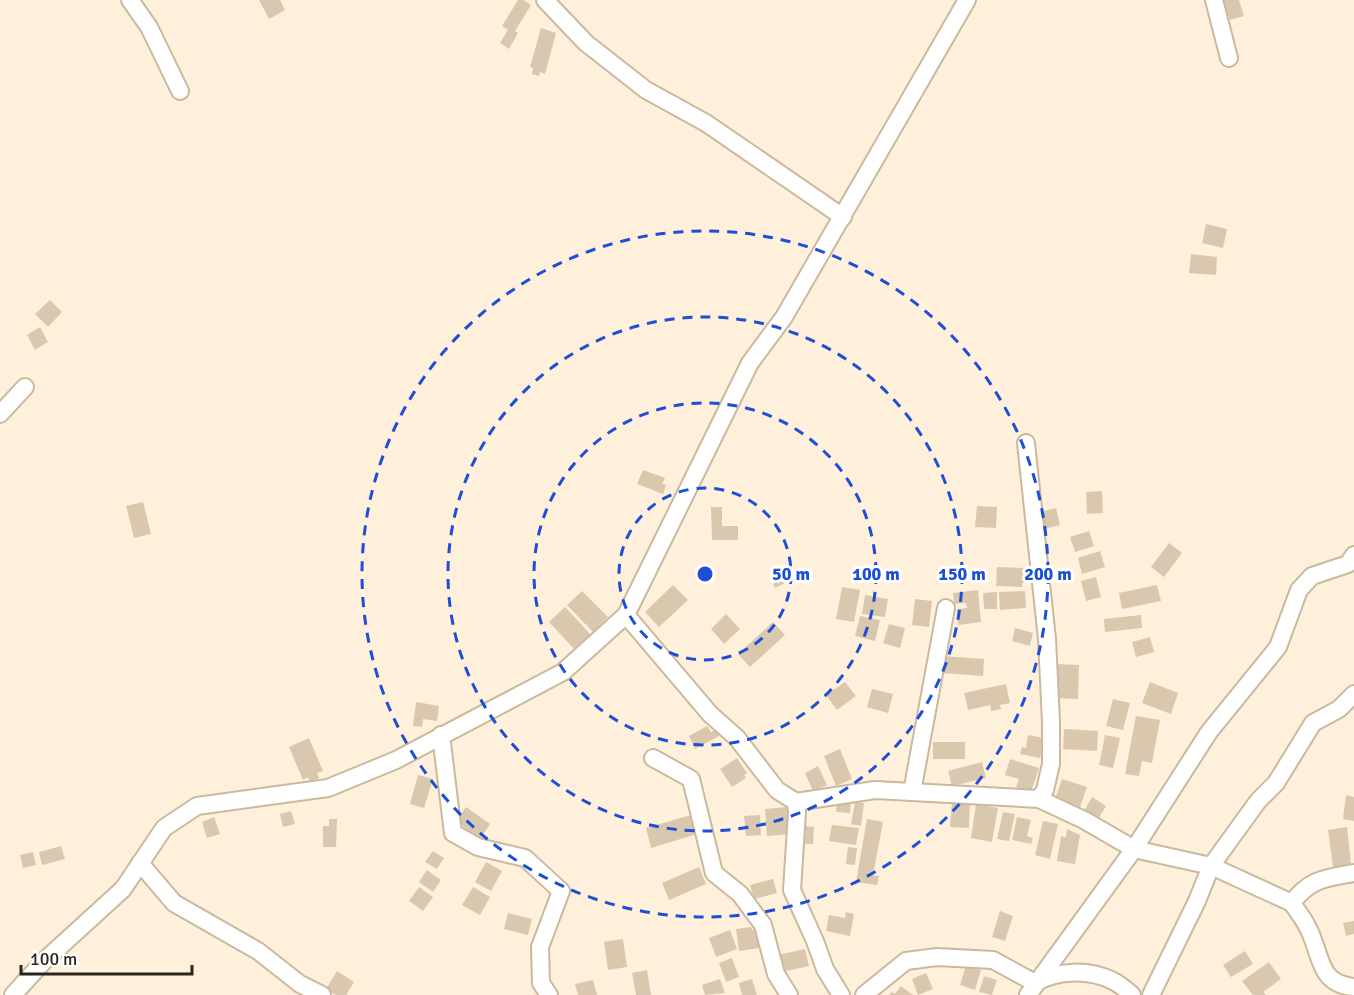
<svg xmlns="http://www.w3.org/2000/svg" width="1354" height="995" font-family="Signika,sans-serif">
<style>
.building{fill:#d9c8ad}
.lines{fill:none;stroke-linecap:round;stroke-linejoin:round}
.minor-casing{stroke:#cab99f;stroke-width:20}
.minor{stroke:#fff;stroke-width:16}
.ring{fill:none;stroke:#1d4ed8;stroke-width:3;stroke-dasharray:10 8}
.centre{fill:#1d4ed8;stroke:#fff;stroke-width:3}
.ring-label{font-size:18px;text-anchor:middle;font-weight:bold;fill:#1d4ed8;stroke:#fff;stroke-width:6;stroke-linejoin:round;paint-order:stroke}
</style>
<rect width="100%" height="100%" fill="#fef0da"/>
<g class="building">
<polygon points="259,0 280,0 285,10 269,19"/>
<polygon points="518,0 523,0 531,5 515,31 518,33 509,49 500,43 508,30 502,26"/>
<polygon points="1223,0 1239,0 1244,16 1230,20"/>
<polygon points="541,28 556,33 545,74 540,72 539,76 532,74 533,68 530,67"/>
<polygon points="1206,224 1227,229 1223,248 1202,243"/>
<polygon points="1191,254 1217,257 1216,275 1189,273"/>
<polygon points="50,300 62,312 48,327 35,314"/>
<polygon points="40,327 48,342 35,350 27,335"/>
<polygon points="643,470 665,478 662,484 666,485 663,494 637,484"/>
<polygon points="1102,491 1103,513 1087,514 1086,492"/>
<polygon points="143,502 151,534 134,538 126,506"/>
<polygon points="977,506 997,507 996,528 975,527"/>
<polygon points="711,507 722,507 722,526 738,526 738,540 712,540"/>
<polygon points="1056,508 1060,525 1040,530 1036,513"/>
<polygon points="1089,531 1094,546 1075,552 1070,537"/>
<polygon points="1169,543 1182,553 1164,577 1151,567"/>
<polygon points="1100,551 1105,567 1082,574 1078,558"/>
<polygon points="997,567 1024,568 1024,573 1028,573 1028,583 1022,583 1022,587 996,586"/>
<polygon points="786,571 791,580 775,588 773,584 777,582 775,577"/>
<polygon points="1096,577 1101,597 1086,601 1081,581"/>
<polygon points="673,585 688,600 659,627 645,612"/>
<polygon points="1157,585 1161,601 1122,609 1119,593"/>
<polygon points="842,587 860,590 854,622 836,619"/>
<polygon points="978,590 981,622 958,625 957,609 967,608 966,603 954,604 953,593"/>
<polygon points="582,591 608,617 593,632 567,605"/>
<polygon points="1025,591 1026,608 1000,610 999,592"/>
<polygon points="997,592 997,609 984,609 983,593"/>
<polygon points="865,595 888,599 885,617 862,614"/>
<polygon points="915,599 932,601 929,627 912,625"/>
<polygon points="565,607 591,635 575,650 549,622"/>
<polygon points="726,614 740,629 724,644 711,629"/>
<polygon points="1141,615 1142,628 1105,632 1104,619"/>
<polygon points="860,616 880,620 875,641 855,636"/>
<polygon points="773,622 785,635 750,667 738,654"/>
<polygon points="889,624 905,628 900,648 883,643"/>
<polygon points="1015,628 1033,633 1030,646 1012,641"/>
<polygon points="1150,637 1154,652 1136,657 1132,642"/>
<polygon points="943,656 984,659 983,676 942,673"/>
<polygon points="1055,664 1079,665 1078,699 1055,698"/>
<polygon points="845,682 856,696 837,710 826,695"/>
<polygon points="1150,682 1178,693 1171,714 1142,703"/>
<polygon points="1006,684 1010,703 1000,705 1001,709 991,711 990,705 968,710 964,693"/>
<polygon points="872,689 893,694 888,713 867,707"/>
<polygon points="1113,699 1130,703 1123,730 1106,726"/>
<polygon points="416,702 439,706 437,721 423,719 422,727 413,726"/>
<polygon points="1136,716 1160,720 1152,763 1142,761 1139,776 1125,774"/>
<polygon points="707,726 711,732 716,730 719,736 695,749 689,736"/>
<polygon points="1064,729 1098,731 1097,751 1063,749"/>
<polygon points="1028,735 1044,738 1040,758 1020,754 1022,747 1026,748"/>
<polygon points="1105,735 1120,738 1113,768 1099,765"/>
<polygon points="309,738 323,771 317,773 319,778 310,782 308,777 303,780 289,747"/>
<rect x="933" y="742" width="32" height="17"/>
<polygon points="840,749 852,779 836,786 824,756"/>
<polygon points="737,758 747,773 744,775 746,778 732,787 720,769"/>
<polygon points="1010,759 1039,768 1031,792 1016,787 1019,779 1005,775"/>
<polygon points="982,762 986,778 952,786 948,771"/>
<polygon points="818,766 827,785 813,791 805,773"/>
<polygon points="418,775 433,779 424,808 410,804"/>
<polygon points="1062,779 1087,787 1080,807 1055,799"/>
<polygon points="1346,795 1354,797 1354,821 1343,819"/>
<polygon points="1092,797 1106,806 1097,821 1083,813"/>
<polygon points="837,800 851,802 850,813 836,812"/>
<polygon points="855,802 864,803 861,826 851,824"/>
<polygon points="952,802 970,803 969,828 950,827"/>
<polygon points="976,804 998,808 992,842 971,838"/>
<polygon points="466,807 490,824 480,839 456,821"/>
<polygon points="788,807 790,834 767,836 765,809"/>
<polygon points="291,811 295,824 283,827 280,814"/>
<polygon points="1003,812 1015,814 1009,841 997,839"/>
<polygon points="691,815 697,834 651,848 646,828"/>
<polygon points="760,815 761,835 746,836 744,816"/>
<polygon points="214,817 220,834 207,838 202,822"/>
<polygon points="1017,817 1031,820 1027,836 1033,838 1031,844 1012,840"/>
<polygon points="329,819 337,819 336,847 323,847 323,826 329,826"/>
<polygon points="867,819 883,822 873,875 879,876 877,885 856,882"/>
<polygon points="1043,821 1058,824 1050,859 1035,855"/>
<polygon points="832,825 859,828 856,845 829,841"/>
<polygon points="806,826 814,827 813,844 805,844"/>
<polygon points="1347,827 1351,864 1333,867 1328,830"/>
<polygon points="1067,829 1080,835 1075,864 1057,861 1061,836 1066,837"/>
<polygon points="61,846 65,859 42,865 39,852"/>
<polygon points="848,847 857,848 855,865 846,864"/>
<polygon points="433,851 444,858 437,869 425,862"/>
<polygon points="33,852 36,865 23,868 20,855"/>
<polygon points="486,862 502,871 491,891 475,882"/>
<polygon points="699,867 706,884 669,900 662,883"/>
<polygon points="427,870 441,880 433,892 419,882"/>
<polygon points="773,879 777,893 754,899 750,885"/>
<polygon points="419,887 433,897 423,911 409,901"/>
<polygon points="473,887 490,897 480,915 462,905"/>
<polygon points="1000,911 1013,916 1005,941 992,937"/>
<polygon points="846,912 854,914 850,936 826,931 829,915 845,918"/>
<polygon points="508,913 532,919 528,935 504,929"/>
<polygon points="1354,921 1354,934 1346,936 1343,923"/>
<polygon points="751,927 752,930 758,929 760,948 739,951 736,929"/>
<polygon points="730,930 737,949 716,957 709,938"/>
<polygon points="623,939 627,967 608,970 604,942"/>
<polygon points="805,949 809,966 782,972 778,955"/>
<polygon points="1245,951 1253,964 1231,977 1223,965"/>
<polygon points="732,958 739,977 726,982 719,963"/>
<polygon points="1269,962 1281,979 1263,992 1266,995 1253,995 1242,981"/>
<polygon points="966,966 981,970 975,990 960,985"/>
<polygon points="647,970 651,995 636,995 632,973"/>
<polygon points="337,971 354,982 346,995 336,995 326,989"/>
<polygon points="926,973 933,989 918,995 912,979"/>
<polygon points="984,976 997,980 992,995 979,992"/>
<polygon points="720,979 725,993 705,995 702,985"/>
<polygon points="752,979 757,995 742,995 739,983"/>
<polygon points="593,980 597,995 578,995 575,984"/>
<polygon points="901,986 913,995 889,995 892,992 895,994"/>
</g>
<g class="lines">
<g class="minor-casing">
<g id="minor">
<polyline points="130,0 149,27 180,91"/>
<polyline points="545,0 586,43 646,90 706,123 843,217"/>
<polyline points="1214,0 1229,58"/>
<polyline points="0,414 25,387"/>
<polyline points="1026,443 1047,639 1051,722 1051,764 1045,790 1039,799"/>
<polyline points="626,615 710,714 737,738 777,790 796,802 797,812 792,890 815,941 825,969 841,995"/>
<polyline points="441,735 453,833 478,847 525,858 561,891 540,947 541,983 549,995"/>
<polyline points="653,758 691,779 714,873 740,894 763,925 776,974 789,995"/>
<polyline points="912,792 946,608"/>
<polyline points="796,802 875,790 1039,799 1084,820 1134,849 1211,866 1292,903"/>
<polyline points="140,863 174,903 258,951 300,984 322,995"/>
<path d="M1354 873C1326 878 1309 879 1292 903 1297 911 1304 919 1308 928 1322 954 1317 984 1354 987"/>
<polyline points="13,995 43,962 123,889 164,828 197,806 328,788 396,760 563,672 626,615 750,363 784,317 967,0"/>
<path d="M864 995 906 961 937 957 993 960 1035 983C1058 970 1089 969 1113 981 1120 984 1126 990 1132 995"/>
<polyline points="1028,995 1134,849 1209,732 1278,647 1299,590 1312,576 1348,564 1354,555"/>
<polyline points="1151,995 1197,901 1211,866 1258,801 1276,783 1313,723 1339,709 1354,694"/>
</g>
</g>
<use href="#minor" class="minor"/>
</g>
<g class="ring">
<circle cx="705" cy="574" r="86"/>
<circle cx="705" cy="574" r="171"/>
<circle cx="705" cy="574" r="257"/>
<circle cx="705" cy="574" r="343"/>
</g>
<circle cx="705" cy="574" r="9" class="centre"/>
<g class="ring-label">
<text x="791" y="580">50 m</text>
<text x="876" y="580">100 m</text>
<text x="962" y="580">150 m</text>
<text x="1048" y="580">200 m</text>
</g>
<path d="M21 965v9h171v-9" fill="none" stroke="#2b251b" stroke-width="3"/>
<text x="30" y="965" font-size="18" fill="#2b251b" stroke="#ffffff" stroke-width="4.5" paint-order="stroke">100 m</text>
</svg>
